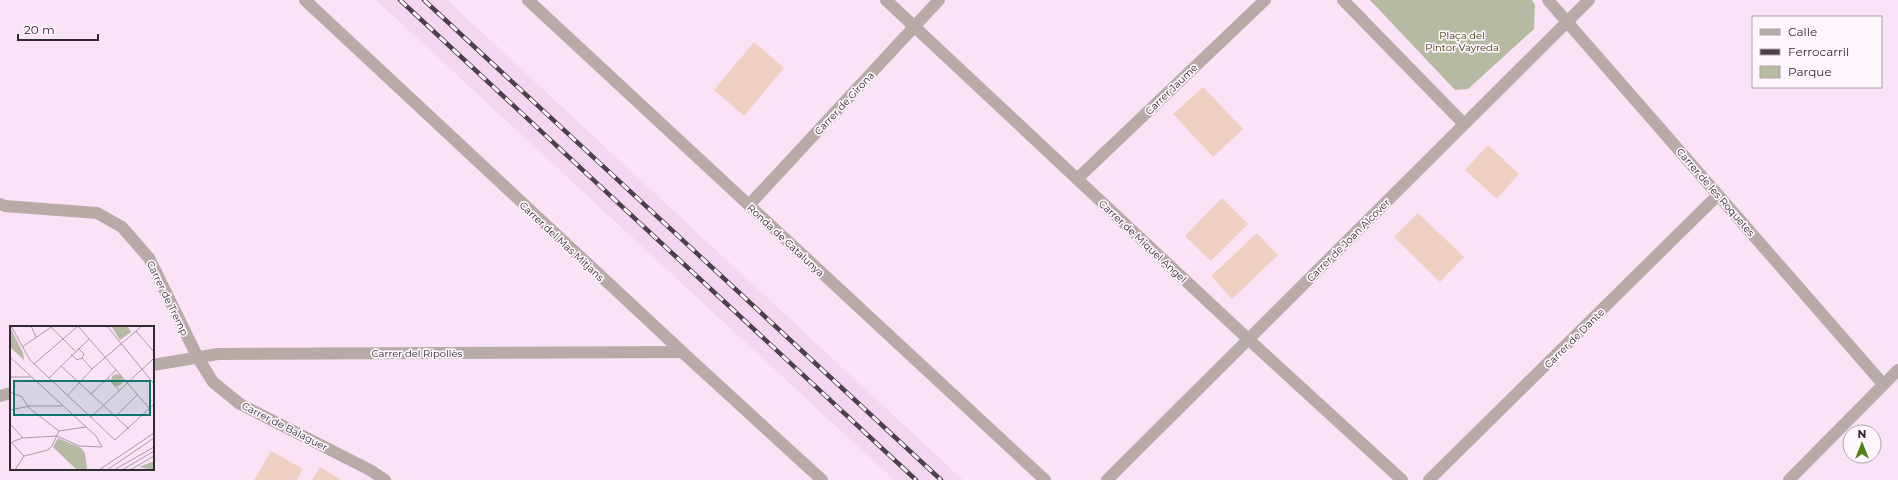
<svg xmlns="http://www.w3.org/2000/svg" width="1898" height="480" font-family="Montserrat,sans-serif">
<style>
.built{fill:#f3d6ef}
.green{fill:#b7baa2}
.building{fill:#f0cfc3}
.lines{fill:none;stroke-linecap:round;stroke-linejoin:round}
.minor{stroke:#b8aba7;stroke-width:12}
.rail-casing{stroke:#4a4049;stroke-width:4.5}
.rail{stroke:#fef5fd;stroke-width:3;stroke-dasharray:9;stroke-linecap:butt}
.labels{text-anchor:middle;stroke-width:3.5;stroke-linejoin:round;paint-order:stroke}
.park-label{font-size:10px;fill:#363802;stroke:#fef5fd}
.street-label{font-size:10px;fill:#322a31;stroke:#fef5fd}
.inset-road{fill:none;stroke:#aa99a8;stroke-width:1}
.view{fill:#0f766e;fill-opacity:0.15;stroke:#0f766e;stroke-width:2}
.inset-edge{fill:none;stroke:#322a31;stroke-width:2}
</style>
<rect width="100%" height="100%" fill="#fae3f7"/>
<polygon class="built" points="376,0 447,0 963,480 894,480"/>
<polygon class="green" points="1370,0 1532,0 1535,5 1534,29 1468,89 1455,90"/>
<g class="building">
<polygon points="754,42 784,68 744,116 714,90"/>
<polygon points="1203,87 1243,129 1213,157 1173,114"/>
<polygon points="1488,145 1519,174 1497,199 1465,170"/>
<polygon points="1222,198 1248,224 1211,261 1185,236"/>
<polygon points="1418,213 1464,257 1440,282 1394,237"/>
<polygon points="1257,233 1278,255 1232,299 1211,276"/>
<polygon points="271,451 303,469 297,480 254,480"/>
<polygon points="320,467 341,480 312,480"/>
</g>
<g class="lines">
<g class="minor">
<polyline points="305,0 692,361 822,480"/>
<polyline points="528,0 1045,480"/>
<polyline points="886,0 1248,339 1402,480"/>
<polyline points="1343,0 1464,124"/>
<polyline points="1548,0 1883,384"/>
<polyline points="1077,179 1265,0"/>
<polyline points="0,204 5,206 97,213 122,227 149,258 198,358 213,382 240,404 370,470 385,480"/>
<polyline points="749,205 939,0"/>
<polyline points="153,365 218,354 682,352"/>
<polyline points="0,396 11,393"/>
<polyline points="1107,480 1589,0"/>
<polyline points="1429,480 1718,195"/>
<polyline points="1789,480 1898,370"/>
</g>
<g class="rail-casing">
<g id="rail">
<polyline points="400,0 916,480"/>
<polyline points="424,0 941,480"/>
</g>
</g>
<use href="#rail" class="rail"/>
</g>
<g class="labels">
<g class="park-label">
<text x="1462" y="39">Plaça del<tspan x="1462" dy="12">Pintor Vayreda</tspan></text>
</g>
<g class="street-label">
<text transform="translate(1171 89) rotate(-44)" y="4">Carrer Jaume</text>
<text transform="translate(844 103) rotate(-47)" y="4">Carrer de Girona</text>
<text transform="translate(1716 192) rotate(49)" y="4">Carrer de les Roquetes</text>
<text transform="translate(786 240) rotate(43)" y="4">Ronda de Catalunya</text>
<text transform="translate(1348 240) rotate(-45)" y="4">Carrer de Joan Alcover</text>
<text transform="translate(562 241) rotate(43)" y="4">Carrer del Mas Mitjans</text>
<text transform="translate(1143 241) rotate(43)" y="4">Carrer de Miquel Angel</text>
<text transform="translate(168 298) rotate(64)" y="4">Carrer de Tremp</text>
<text transform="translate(1574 338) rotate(-45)" y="4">Carrer de Dante</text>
<text x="417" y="357">Carrer del Ripollès</text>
<text transform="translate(285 426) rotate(27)" y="4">Carrer de Balaguer</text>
</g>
</g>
<g transform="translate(10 326)">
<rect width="144" height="144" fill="#fae3f7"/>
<path d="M101 0H117L121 6 110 14ZM0 1 13 27 14 34 0 21ZM101 54a6 6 0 1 1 12 0a6 6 0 1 1-12 0ZM48 112 71 122 75 127 77 143 81 144H67L43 121ZM144 135V144L129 141Z" fill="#b7baa2"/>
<path class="inset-road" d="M1 0 20 34 105 114 144 78M21 0 26 11M68 0 139 82M97 0 144 58M41 1 65 25M126 5 144 26M12 21 43 0M68 22 74 28 72 32M61 28 67 34 72 32M0 31 86 110 92 121 69 120 47 110 12 112 0 117M72 32 82 43M24 38 68 0M51 40 119 103M0 51H21M39 52 79 13M98 52 109 64M0 66 12 71 19 82 49 105 76 101M81 68 106 44M58 69 83 42 132 0M1 84 19 80H52M106 90 127 69M81 91 144 32M0 98 13 112M1 116 14 130M5 144 14 130 38 124 42 120 49 105M89 144 144 107M97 144 144 112M104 144 144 121M112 144 144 125M120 144 144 130"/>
<path class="view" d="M4 55H140V89H4Z"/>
<rect width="144" height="144" class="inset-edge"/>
</g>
<rect x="1752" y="16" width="130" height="72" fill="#fef5fd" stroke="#aca4ab"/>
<rect x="1760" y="29" width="20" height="6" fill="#b8aba7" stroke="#aca4ab"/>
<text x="1788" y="36" font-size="12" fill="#322a31">Calle</text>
<rect x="1760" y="49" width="20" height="6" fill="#4a4049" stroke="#aca4ab"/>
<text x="1788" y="56" font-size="12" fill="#322a31">Ferrocarril</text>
<rect x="1760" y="66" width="20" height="12" fill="#b7baa2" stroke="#aca4ab"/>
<text x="1788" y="76" font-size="12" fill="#322a31">Parque</text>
<g transform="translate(1862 444)"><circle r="19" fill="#fef5fd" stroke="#aca4ab"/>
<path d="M0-3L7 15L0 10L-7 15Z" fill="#4e8116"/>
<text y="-6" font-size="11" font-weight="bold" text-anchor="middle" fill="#322a31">N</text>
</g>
<path d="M18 34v6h80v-6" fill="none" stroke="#322a31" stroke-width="2"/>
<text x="24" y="34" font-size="12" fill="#322a31" stroke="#fef5fd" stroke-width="3" paint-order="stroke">20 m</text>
</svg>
